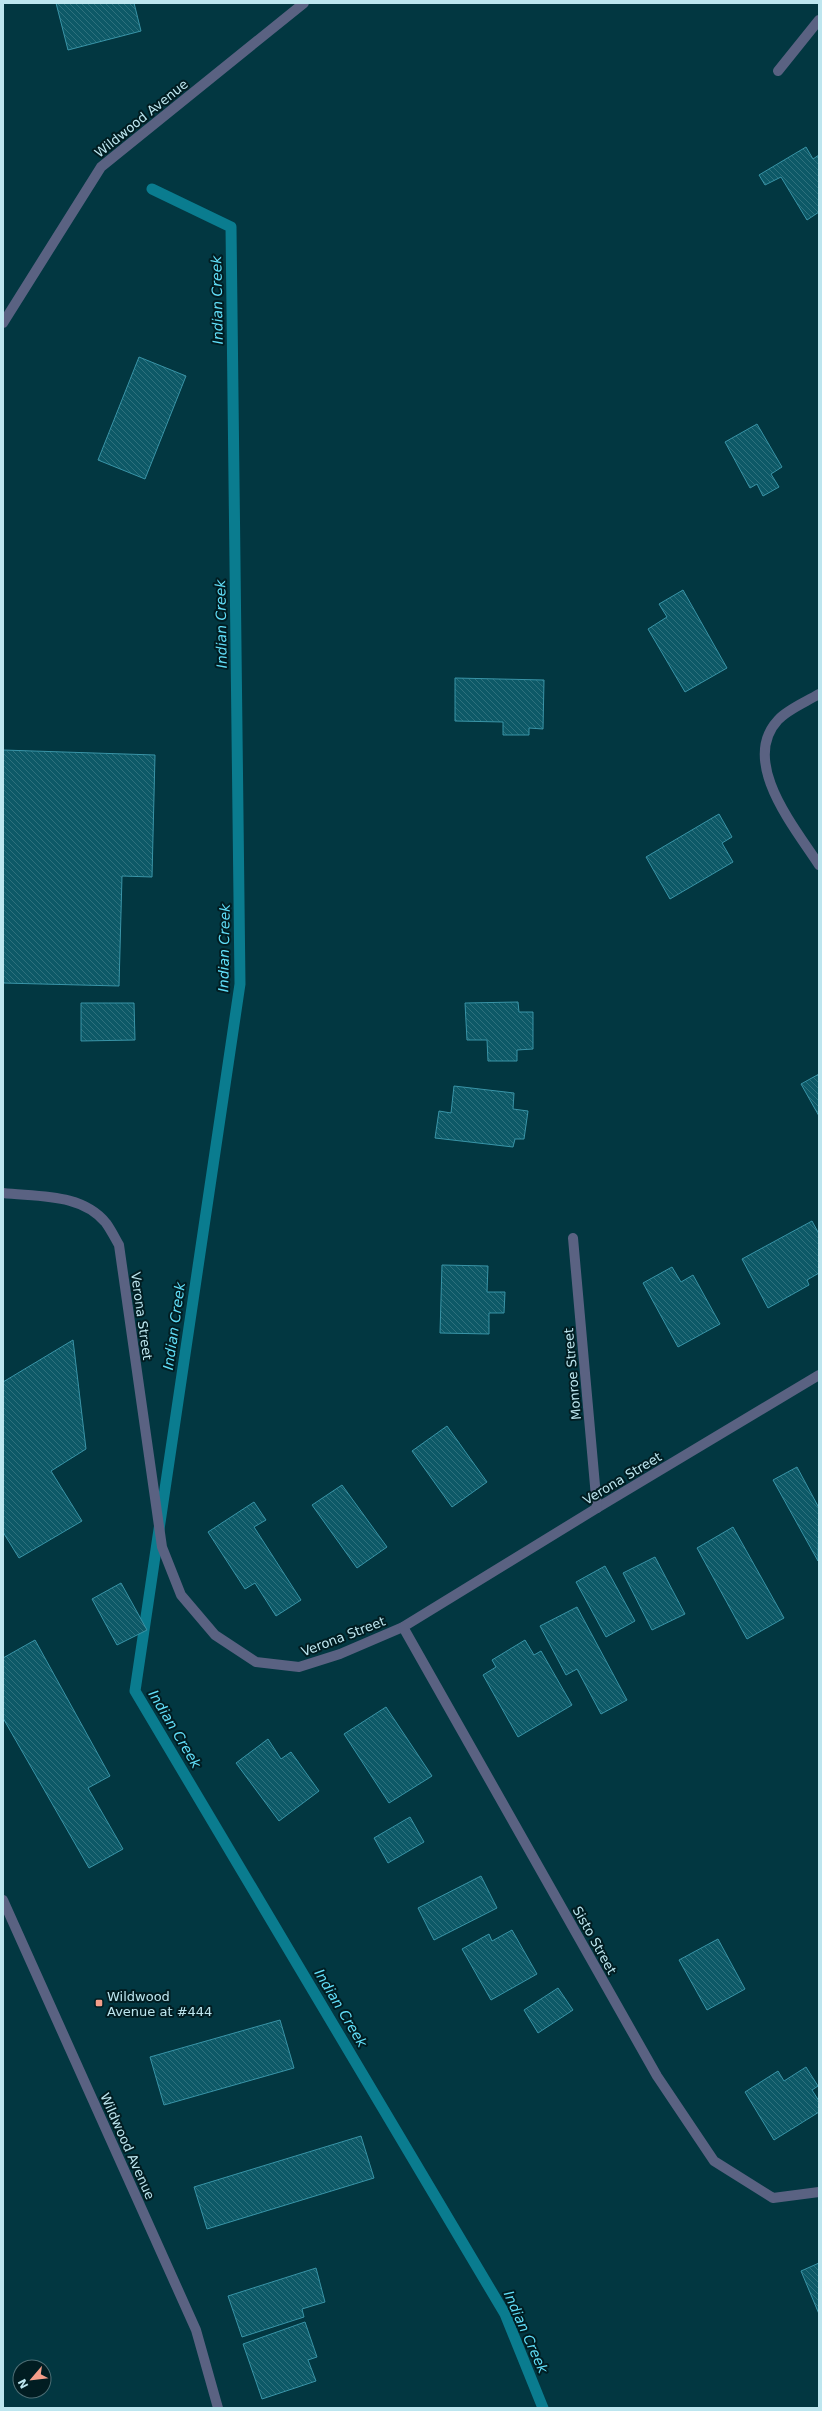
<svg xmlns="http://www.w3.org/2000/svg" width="822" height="2411" font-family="'DejaVu Sans',sans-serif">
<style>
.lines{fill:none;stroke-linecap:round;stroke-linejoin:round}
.stream{stroke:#0a7c8f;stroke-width:11}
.building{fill:url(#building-back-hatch);stroke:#3994a7}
.service{stroke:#5a6282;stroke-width:10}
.minor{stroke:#5a6282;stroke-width:10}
.tertiary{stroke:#5a6282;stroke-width:10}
.poi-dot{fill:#f49e8a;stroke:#011d22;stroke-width:1.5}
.labels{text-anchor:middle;stroke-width:4;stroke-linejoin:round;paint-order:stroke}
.street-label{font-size:13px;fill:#bde6ef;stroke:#011d22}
.poi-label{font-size:13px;fill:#bde6ef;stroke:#011d22;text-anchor:start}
.water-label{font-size:14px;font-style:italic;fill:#61dff9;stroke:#011d22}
</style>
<defs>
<pattern id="building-back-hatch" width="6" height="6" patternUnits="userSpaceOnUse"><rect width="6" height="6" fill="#0d5967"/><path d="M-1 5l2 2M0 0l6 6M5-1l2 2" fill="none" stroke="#2e717d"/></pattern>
</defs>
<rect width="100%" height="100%" fill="#023741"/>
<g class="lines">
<polyline class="stream" points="152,189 231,227 240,984 135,1691 505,2314 543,2408"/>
</g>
<g class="building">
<polygon points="56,3 134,3 141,31 68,50"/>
<polygon points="806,147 813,159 819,155 819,212 807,220 781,177 765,185 759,175"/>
<polygon points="139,357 186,376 145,479 98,460"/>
<polygon points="757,424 782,467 771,474 779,487 763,496 757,484 750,488 725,442"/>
<polygon points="683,590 727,668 685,692 648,629 667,617 659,604"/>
<polygon points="455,678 544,680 543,729 529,728 529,735 503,735 503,722 455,721"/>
<polygon points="3,750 155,755 152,877 122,876 119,986 3,983"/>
<polygon points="719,814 732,837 722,843 733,862 670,899 646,857"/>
<polygon points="518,1002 519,1012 533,1012 533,1049 517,1050 517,1061 488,1061 487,1040 467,1040 465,1003"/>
<polygon points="81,1003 134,1003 135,1040 81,1041"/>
<polygon points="819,1074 819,1116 801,1084"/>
<polygon points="454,1086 514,1093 513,1109 528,1111 524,1139 515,1139 513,1147 435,1138 439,1111 451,1113"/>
<polygon points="812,1221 819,1234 819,1273 807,1280 809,1285 768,1308 742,1259"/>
<polygon points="442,1265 488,1266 487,1292 505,1292 504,1313 489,1313 489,1334 440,1333"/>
<polygon points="672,1267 681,1282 693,1275 720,1324 678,1347 643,1283"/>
<polygon points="73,1340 86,1449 51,1471 82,1521 19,1558 3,1532 3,1382"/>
<polygon points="447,1426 487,1482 452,1507 412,1451"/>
<polygon points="797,1467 819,1508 818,1561 773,1480"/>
<polygon points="342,1485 387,1547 357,1568 312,1505"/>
<polygon points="254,1502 266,1520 254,1527 301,1600 276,1616 255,1583 245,1589 208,1532"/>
<polygon points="733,1527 784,1618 747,1639 697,1548"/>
<polygon points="655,1557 685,1614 652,1630 623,1573"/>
<polygon points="605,1566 635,1621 606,1637 576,1582"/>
<polygon points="121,1583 147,1630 117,1645 92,1599"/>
<polygon points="577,1607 627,1700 601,1714 577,1669 566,1675 540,1626"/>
<polygon points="35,1640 110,1776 88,1788 123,1849 89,1868 3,1718 3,1658"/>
<polygon points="525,1640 534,1655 541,1651 572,1705 518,1737 483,1675 496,1667 492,1660"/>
<polygon points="386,1707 432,1776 389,1803 344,1734"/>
<polygon points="268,1739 281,1759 291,1752 319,1791 279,1821 236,1763"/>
<polygon points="410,1817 424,1842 388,1863 374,1838"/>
<polygon points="481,1876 497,1908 434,1940 418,1908"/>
<polygon points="512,1930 537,1974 491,2000 462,1949 489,1934 492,1941"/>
<polygon points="718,1939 745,1989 707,2010 679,1960"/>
<polygon points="558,1988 573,2010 538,2033 524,2010"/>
<polygon points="280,2020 294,2068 164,2105 150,2057"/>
<polygon points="806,2067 818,2086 812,2090 819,2101 819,2112 774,2140 745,2092 778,2071 784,2081"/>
<polygon points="361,2136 374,2178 207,2229 194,2187"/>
<polygon points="819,2263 819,2314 801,2271"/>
<polygon points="316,2268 325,2302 302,2309 304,2317 242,2337 228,2296"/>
<polygon points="305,2322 317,2357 308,2360 316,2381 262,2399 243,2344"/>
</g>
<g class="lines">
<polyline class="service" points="778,71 819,20"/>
<g class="minor">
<path d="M819 694C806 702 788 709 778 720 739 762 796 829 819 865"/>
<path d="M3 1193C38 1197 82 1193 106 1223 111 1230 115 1238 119 1245L162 1547 181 1595 215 1635 256 1662 299 1667 340 1654 403 1627 597 1508 819 1375"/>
<polyline points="573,1238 597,1508"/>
<polyline points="403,1627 657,2076 714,2161 773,2198 819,2192"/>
</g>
<g class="tertiary">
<polyline points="3,323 101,167 304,3"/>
<polyline points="3,1900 196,2330 218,2408"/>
</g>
</g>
<rect class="poi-dot" x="95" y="1999" width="8" height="8" rx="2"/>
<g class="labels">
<g class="street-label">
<text transform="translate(141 118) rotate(-39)" y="5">Wildwood Avenue</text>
<text transform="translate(142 1316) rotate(82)" y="5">Verona Street</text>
<text transform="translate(572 1374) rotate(-95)" y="5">Monroe Street</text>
<text transform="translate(622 1478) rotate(-31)" y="5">Verona Street</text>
<text transform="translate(343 1636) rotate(-21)" y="5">Verona Street</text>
<text transform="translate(595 1940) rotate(61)" y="5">Sisto Street</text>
<text transform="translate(128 2146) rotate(66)" y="5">Wildwood Avenue</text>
</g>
<g class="poi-label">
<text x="107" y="2001">Wildwood<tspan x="107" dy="15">Avenue at #444</tspan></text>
</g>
<g class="water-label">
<text transform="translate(217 300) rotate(-91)" y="5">Indian Creek</text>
<text transform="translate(221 624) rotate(-91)" y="5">Indian Creek</text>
<text transform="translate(224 948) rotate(-89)" y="5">Indian Creek</text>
<text transform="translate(174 1326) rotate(-82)" y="5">Indian Creek</text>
<text transform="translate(175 1729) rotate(59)" y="5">Indian Creek</text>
<text transform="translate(341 2008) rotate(59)" y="5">Indian Creek</text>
<text transform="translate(526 2332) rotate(66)" y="5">Indian Creek</text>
</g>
</g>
<rect width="822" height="2411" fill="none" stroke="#bde6ef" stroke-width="8"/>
<g transform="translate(32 2379) rotate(242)"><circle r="19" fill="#011d22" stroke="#4c6d74"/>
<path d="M0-3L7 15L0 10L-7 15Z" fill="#f49e8a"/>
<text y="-6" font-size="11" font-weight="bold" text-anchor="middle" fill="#bde6ef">N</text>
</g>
</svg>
